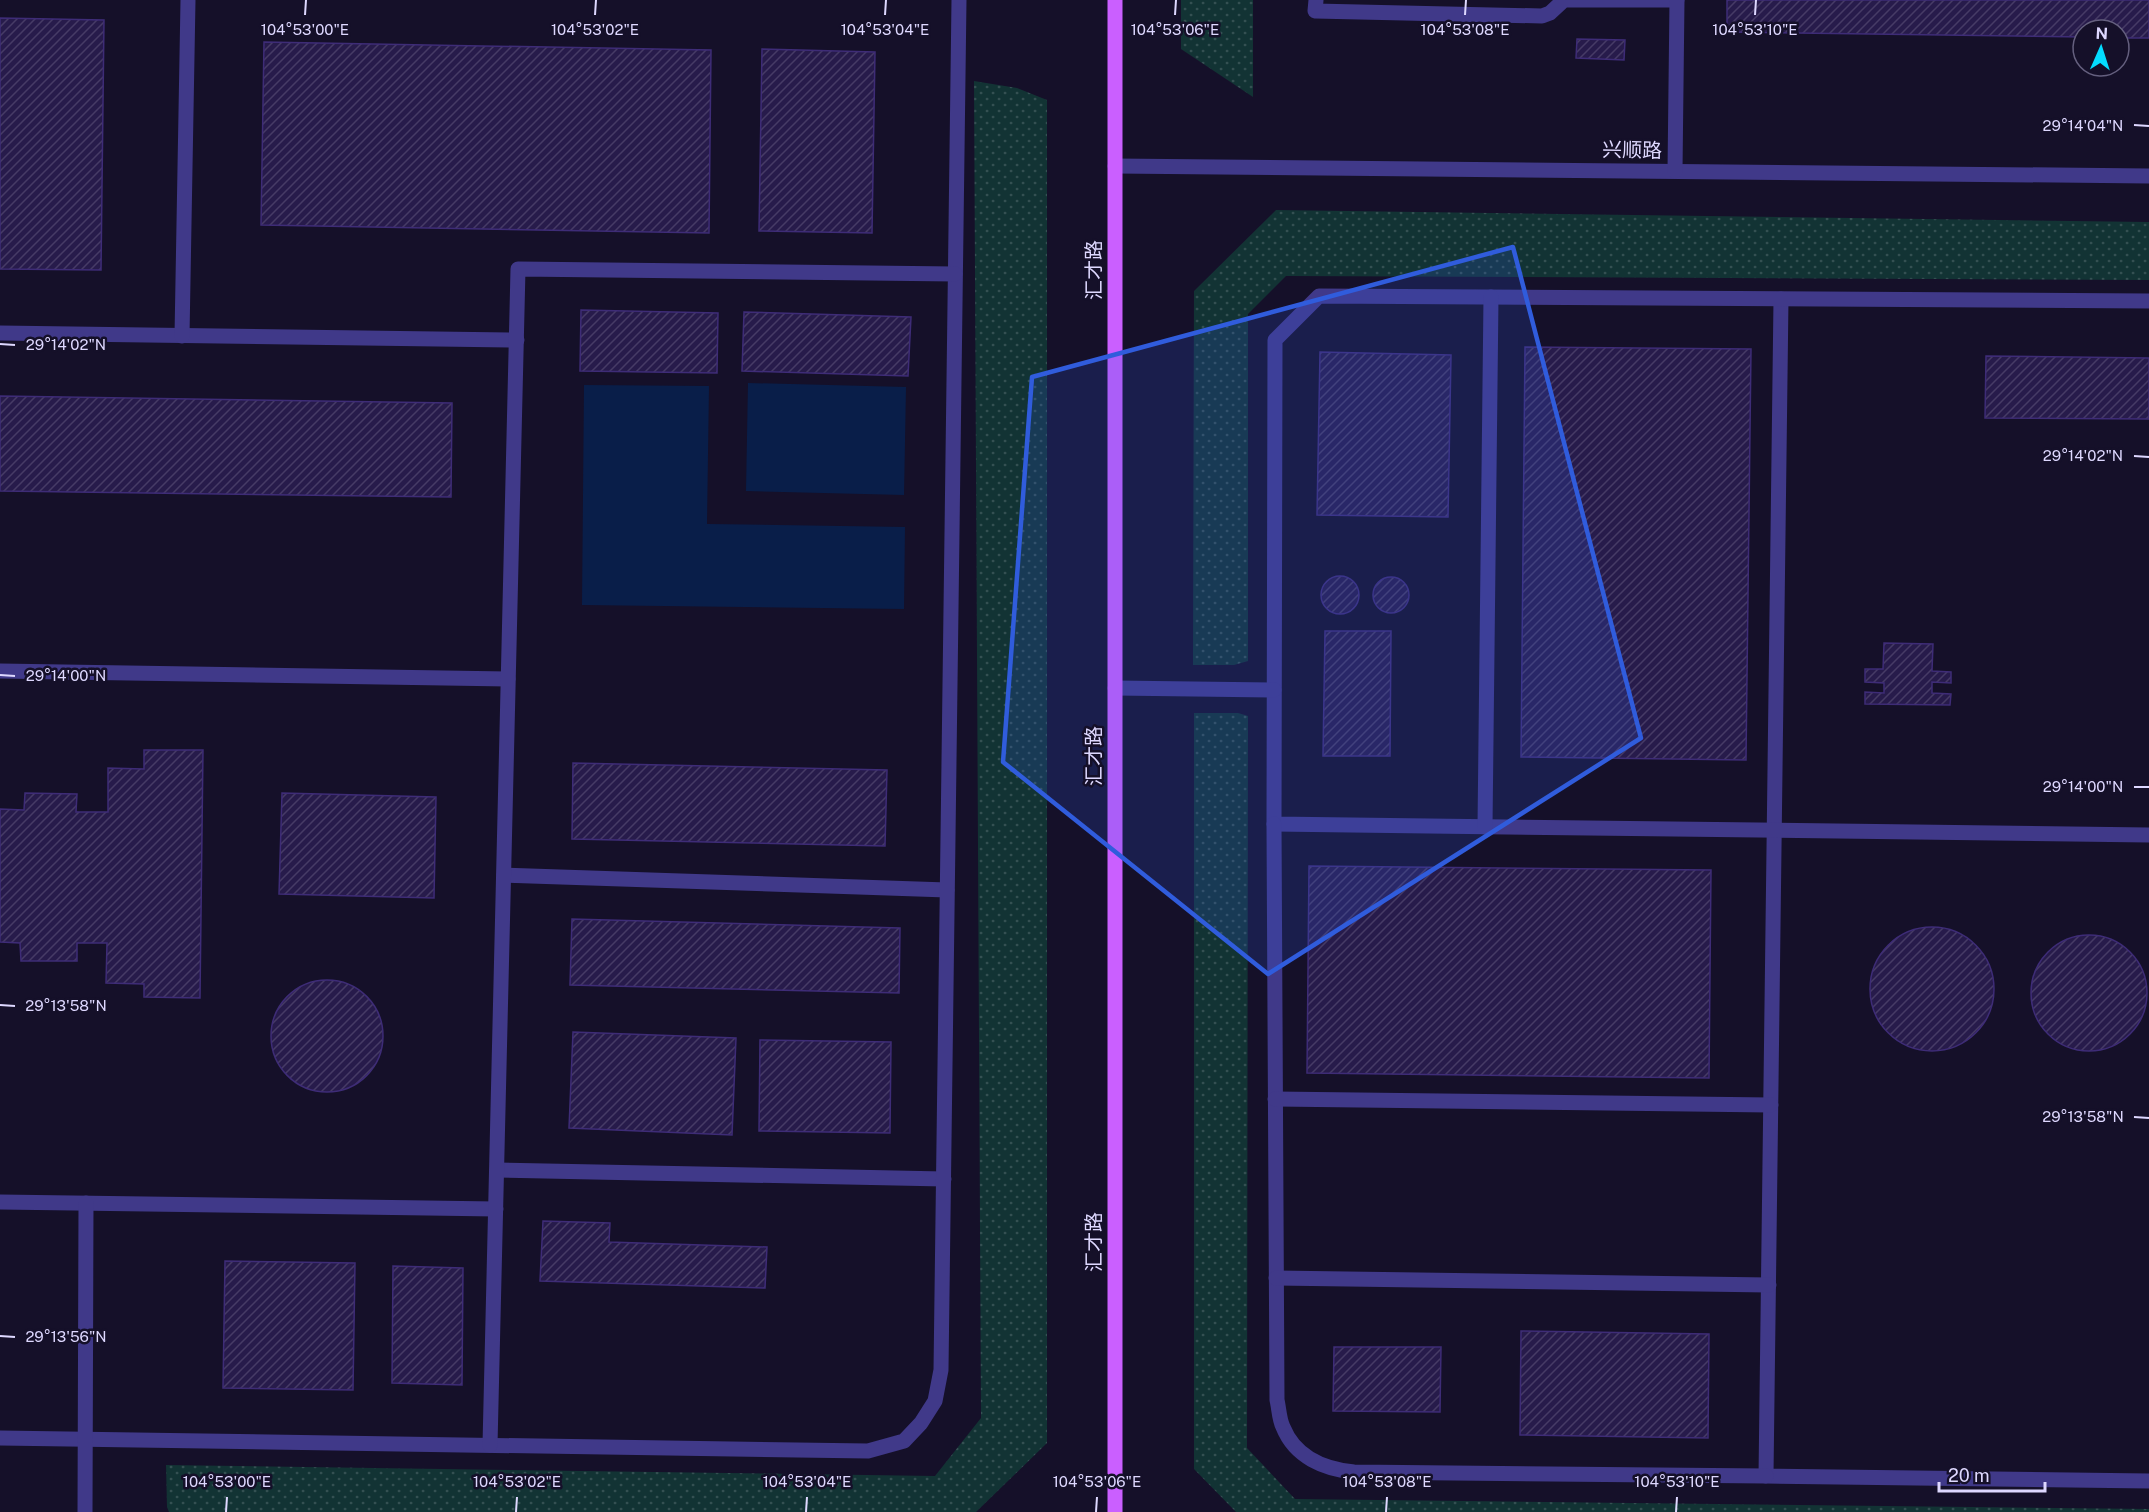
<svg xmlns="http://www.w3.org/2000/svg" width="2149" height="1512" font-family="'Public Sans','Noto Sans SC',sans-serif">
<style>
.grass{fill:url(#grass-dots)}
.water{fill:#091e49}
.building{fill:url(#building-hatch);stroke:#3e2c77;stroke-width:1.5}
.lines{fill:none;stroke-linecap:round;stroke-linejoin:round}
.minor{stroke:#403989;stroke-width:15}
.major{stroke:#ca5fff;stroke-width:15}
.marked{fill:#305cdc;fill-opacity:0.2;stroke:#305cdc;stroke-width:4.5;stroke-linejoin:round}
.ticks{fill:none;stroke:#ded8ff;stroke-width:2}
.labels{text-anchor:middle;stroke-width:5;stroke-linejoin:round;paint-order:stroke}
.street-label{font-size:20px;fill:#ded8ff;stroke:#151029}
.ticks-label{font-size:15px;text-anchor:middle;fill:#ded8ff;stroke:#151029;stroke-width:5;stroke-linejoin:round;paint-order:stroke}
</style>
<defs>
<pattern id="grass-dots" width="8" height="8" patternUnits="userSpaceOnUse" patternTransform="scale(1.5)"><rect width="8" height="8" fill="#123334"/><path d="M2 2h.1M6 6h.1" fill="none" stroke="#345052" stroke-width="1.8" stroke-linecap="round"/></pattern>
<pattern id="building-hatch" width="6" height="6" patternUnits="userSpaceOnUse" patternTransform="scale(1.5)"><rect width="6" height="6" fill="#271b4b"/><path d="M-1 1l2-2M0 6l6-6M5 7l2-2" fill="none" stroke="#463b66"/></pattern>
</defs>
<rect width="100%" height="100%" fill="#151029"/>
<g class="grass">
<polygon points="1181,0 1253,0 1253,97 1181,49"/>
<polygon points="974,81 1017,88 1047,100 1047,1443 976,1512 169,1512 167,1507 166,1465 935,1476 981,1418"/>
<polygon points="1276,210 2149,222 2149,280 1286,276 1248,314 1248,661 1234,665 1193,665 1194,291"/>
<polygon points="1194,713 1238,713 1248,716 1247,1448 1295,1499 2149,1509 2149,1512 1236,1512 1194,1469"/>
</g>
<g class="water">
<polygon points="748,383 906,387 904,495 746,491"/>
<polygon points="584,385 709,386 707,524 905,527 904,609 582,605"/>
</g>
<g class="building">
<polygon points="1727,0 2149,0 2149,38 2119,38 2119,30 2083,30 2083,37 1727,32"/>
<polygon points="0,18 104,20 101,270 0,269"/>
<polygon points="1577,39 1625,40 1624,60 1576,58"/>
<polygon points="264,42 711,50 709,233 261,225"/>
<polygon points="762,49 875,52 872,233 759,231"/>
<polygon points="581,310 718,313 717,373 580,371"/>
<polygon points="744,312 911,317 908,376 742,371"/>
<polygon points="1525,347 1751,349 1746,760 1521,757"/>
<polygon points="1320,352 1451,355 1448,517 1317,515"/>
<polygon points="1986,356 2149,358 2149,419 1985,418"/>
<polygon points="0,396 452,403 451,497 0,491"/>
<circle cx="1340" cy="595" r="19"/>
<circle cx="1391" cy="595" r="18"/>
<polygon points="1325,631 1391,631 1390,756 1323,756"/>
<polygon points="1884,643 1933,644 1932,671 1951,672 1951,683 1932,682 1932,693 1951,694 1950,705 1865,704 1865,692 1884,693 1884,683 1865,682 1865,669 1883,669"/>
<polygon points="144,750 203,750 200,998 144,997 144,984 106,983 107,943 77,943 77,961 21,961 20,943 0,942 0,809 24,810 25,793 77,794 76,812 108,812 108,768 144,769"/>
<polygon points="573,763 887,770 885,846 572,839"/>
<polygon points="282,793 436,797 434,898 279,894"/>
<polygon points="1309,866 1711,870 1709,1078 1307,1073"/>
<polygon points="572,919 900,928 899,993 570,985"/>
<circle cx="1932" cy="989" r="62"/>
<circle cx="2089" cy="993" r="58"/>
<circle cx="327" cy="1036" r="56"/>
<polygon points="573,1032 736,1038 732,1135 569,1128"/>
<polygon points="760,1040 891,1042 890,1133 759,1131"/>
<polygon points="543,1221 610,1223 609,1242 767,1247 765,1288 540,1281"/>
<polygon points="225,1261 355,1263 353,1390 223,1388"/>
<polygon points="393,1266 463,1268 462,1385 392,1383"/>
<polygon points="1521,1331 1709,1334 1708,1438 1520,1435"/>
<polygon points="1334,1347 1441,1347 1440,1412 1333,1411"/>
</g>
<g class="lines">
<g class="minor">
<polyline points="1316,0 1315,11 1542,16 1550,13 1564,0 1677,0"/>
<polyline points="1115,166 2149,176"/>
<polyline points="1675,171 1677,0"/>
<polyline points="1781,299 1766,1476 2149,1481"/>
<polyline points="2149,301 1319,296 1275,340 1274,824 2149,835"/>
<polyline points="0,333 517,340"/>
<polyline points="182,336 188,0"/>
<polyline points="0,671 508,679"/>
<polyline points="1115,688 1274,690"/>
<path d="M1274 824 1277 1400C1279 1408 1279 1419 1283 1427 1295 1457 1324 1469 1354 1472L1766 1476"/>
<polyline points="1485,827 1491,297"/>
<polyline points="504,875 947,890"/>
<polyline points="1275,1099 1771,1105"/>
<polyline points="497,1170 944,1179"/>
<polyline points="0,1202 496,1209"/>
<polyline points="1276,1278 1769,1285"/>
<polyline points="0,1438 868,1451 904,1441 921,1423 935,1401 941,1370 959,0"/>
<polyline points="490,1445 518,269 955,274"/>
<polyline points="85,1512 86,1203"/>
</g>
<polyline class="major" points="1115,0 1115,1512"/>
</g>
<path class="marked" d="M1513 247 1641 738 1268 974 1003 762 1032 377Z"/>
<path class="ticks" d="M305 15 306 0M595 15 596 0M885 15 886 0M1175 15 1176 0M1465 15 1466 0M1755 15 1756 0M2134 125 2149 126M0 344 15 345M2134 456 2149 457M0 675 15 676M2134 787H2149M0 1005 15 1006M2134 1117 2149 1118M0 1336 15 1337M226 1512 227 1497M516 1512 517 1497M806 1512 807 1497M1096 1512 1097 1497M1386 1512 1387 1497M1676 1512 1677 1497"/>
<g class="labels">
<g class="street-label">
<text transform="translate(1632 150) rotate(1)" y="7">兴顺路</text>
<text transform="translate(1094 270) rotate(-90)" y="7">汇才路</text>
<text transform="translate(1094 756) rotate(-90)" y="7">汇才路</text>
<text transform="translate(1094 1242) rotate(-90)" y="7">汇才路</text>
</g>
</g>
<g class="ticks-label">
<text x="305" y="35">104°53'00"E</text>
<text x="595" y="35">104°53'02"E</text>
<text x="885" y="35">104°53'04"E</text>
<text x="1175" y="35">104°53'06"E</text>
<text x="1465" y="35">104°53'08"E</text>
<text x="1755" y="35">104°53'10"E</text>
<text x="2083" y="131">29°14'04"N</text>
<text x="66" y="350">29°14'02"N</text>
<text x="2083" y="461">29°14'02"N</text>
<text x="66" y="681">29°14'00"N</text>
<text x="2083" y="792">29°14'00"N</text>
<text x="66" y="1011">29°13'58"N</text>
<text x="2083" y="1122">29°13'58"N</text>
<text x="66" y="1342">29°13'56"N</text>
<text x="227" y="1487">104°53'00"E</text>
<text x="517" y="1487">104°53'02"E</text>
<text x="807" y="1487">104°53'04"E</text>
<text x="1097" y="1487">104°53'06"E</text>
<text x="1387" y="1487">104°53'08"E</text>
<text x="1677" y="1487">104°53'10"E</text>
</g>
<g transform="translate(2101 48) rotate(3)"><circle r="28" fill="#151029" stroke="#65607f" stroke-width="1.5"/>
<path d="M0-4.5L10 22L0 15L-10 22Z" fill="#04dcff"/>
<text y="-9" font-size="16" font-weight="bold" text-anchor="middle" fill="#ded8ff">N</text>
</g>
<path d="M1939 1482v9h106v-9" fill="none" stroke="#ded8ff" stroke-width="3"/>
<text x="1948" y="1482" font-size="18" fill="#ded8ff" stroke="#151029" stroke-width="4.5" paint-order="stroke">20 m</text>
</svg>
